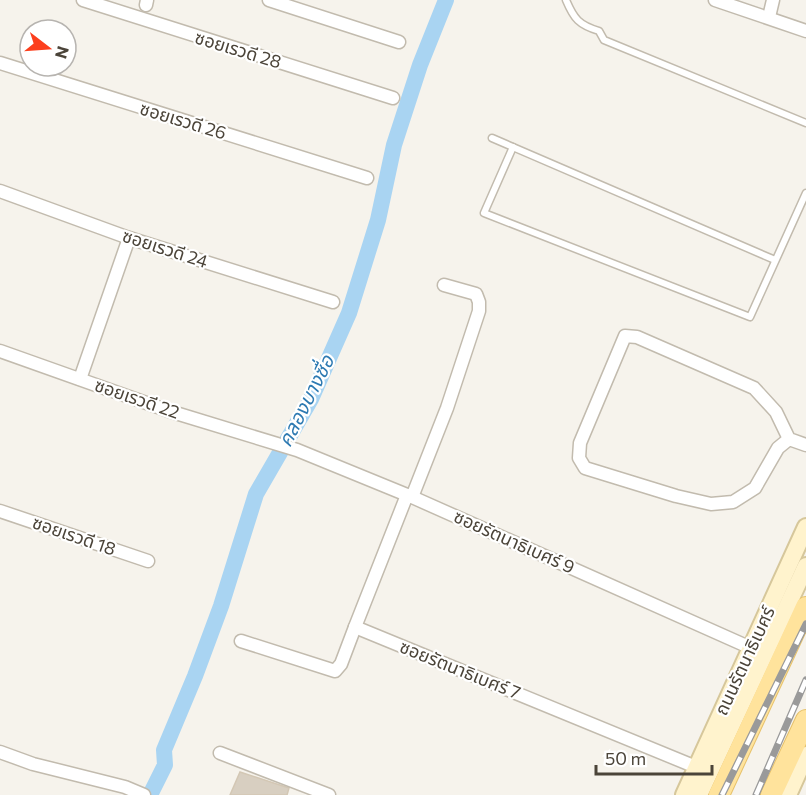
<svg xmlns="http://www.w3.org/2000/svg" width="806" height="795" font-family="Commissioner,'Noto Sans Thai',sans-serif">
<style>
.lines{fill:none;stroke-linecap:round;stroke-linejoin:round}
.canal{stroke:#a9d4f2;stroke-width:16}
.building{fill:#d8cfc1;stroke:#d3c7b4;stroke-width:1.5}
.service-casing{stroke:#c2bbae;stroke-width:9}
.minor-casing{stroke:#c2bbae;stroke-width:15}
.secondary-casing{stroke:#d6c79b;stroke-width:20}
.primary-casing{stroke:#e6c16a;stroke-width:22}
.service{stroke:#fff;stroke-width:6}
.minor{stroke:#fff;stroke-width:12}
.secondary{stroke:#fff3cd;stroke-width:16}
.primary{stroke:#ffe39c;stroke-width:20}
.rail-casing{stroke:#9a9a9a;stroke-width:7}
.rail{stroke:#fff;stroke-width:4.5;stroke-dasharray:14;stroke-linecap:butt}
.labels{text-anchor:middle;stroke-width:4.5;stroke-linejoin:round;paint-order:stroke}
.street-label{font-size:18px;fill:#4b4439;stroke:#fff}
.water-label{font-size:20px;font-style:italic;fill:#2e7ab2;stroke:#fff}
</style>
<rect width="100%" height="100%" fill="#f6f3ec"/>
<g class="lines">
<polyline class="canal" points="150,795 165,765 164,750 195,676 221,606 256,494 311,399 349,313 378,220 394,145 420,65 446,0"/>
</g>
<polygon class="building" points="240,772 289,788 287,795 230,795"/>
<g class="lines">
<g class="service-casing">
<g id="service">
<path d="M566 0C574 19 579 25 599 31L604 40 806 123"/>
<polyline points="492,138 775,260"/>
<polyline points="513,147 484,213 750,317 806,193"/>
</g>
</g>
<g class="minor-casing">
<g id="minor">
<polyline points="83,0 393,98"/>
<polyline points="269,0 399,42"/>
<polyline points="715,0 806,31"/>
<polyline points="146,5 147,0"/>
<polyline points="769,17 773,0"/>
<polyline points="0,63 367,178"/>
<polyline points="0,191 129,238 333,302"/>
<polyline points="0,351 169,411 297,450 412,497 751,648"/>
<polyline points="80,379 129,238"/>
<polyline points="789,439 778,448 755,488 733,502 711,504 676,496 585,468 579,458 580,443 625,336 637,337 754,388 776,412 789,439 806,445"/>
<polyline points="407,495 355,627 696,767"/>
<polyline points="412,497 447,408 479,311 479,302 476,294 444,285"/>
<polyline points="0,511 148,561"/>
<polyline points="241,641 335,671 341,664 355,627"/>
<polyline points="0,752 33,764 125,787 144,795"/>
<polyline points="220,753 329,795"/>
</g>
</g>
<g class="secondary-casing">
<g id="secondary">
<polyline points="684,795 806,527"/>
<polyline points="699,795 806,566"/>
<polyline points="788,795 806,755"/>
</g>
</g>
<g class="primary-casing">
<g id="primary">
<polyline points="719,795 806,607"/>
<polyline points="771,795 806,720"/>
</g>
</g>
<use href="#service" class="service"/>
<use href="#minor" class="minor"/>
<use href="#secondary" class="secondary"/>
<use href="#primary" class="primary"/>
<g class="rail-casing">
<g id="rail">
<polyline points="722,795 806,624"/>
<polyline points="756,795 806,680"/>
</g>
</g>
<use href="#rail" class="rail"/>
</g>
<g class="labels">
<g class="street-label">
<text transform="translate(238 50) rotate(17)" y="6">ซอยเรวดี 28</text>
<text transform="translate(183 121) rotate(17)" y="6">ซอยเรวดี 26</text>
<text transform="translate(165 249) rotate(18)" y="6">ซอยเรวดี 24</text>
<text transform="translate(137 399) rotate(19)" y="6">ซอยเรวดี 22</text>
<text transform="translate(74 536) rotate(19)" y="6">ซอยเรวดี 18</text>
<text transform="translate(514 542) rotate(24)" y="6">ซอยรัตนาธิเบศร์ 9</text>
<text transform="translate(745 661) rotate(-65)" y="6">ถนนรัตนาธิเบศร์</text>
<text transform="translate(460 670) rotate(22)" y="6">ซอยรัตนาธิเบศร์ 7</text>
</g>
<g class="water-label">
<text transform="translate(306 401) rotate(-63)" y="7">คลองบางซื่อ</text>
</g>
</g>
<g transform="translate(48 48) rotate(107)"><circle r="28" fill="#ffffff" stroke="#b7b4b0" stroke-width="1.5"/>
<path d="M0-4.5L10 22L0 15L-10 22Z" fill="#fc3f1d"/>
<text y="-9" font-size="16" font-weight="bold" text-anchor="middle" fill="#4b4439">N</text>
</g>
<path d="M596 765v9h116v-9" fill="none" stroke="#4b4439" stroke-width="3"/>
<text x="605" y="765" font-size="18" fill="#4b4439" stroke="#ffffff" stroke-width="4.5" paint-order="stroke">50 m</text>
</svg>
